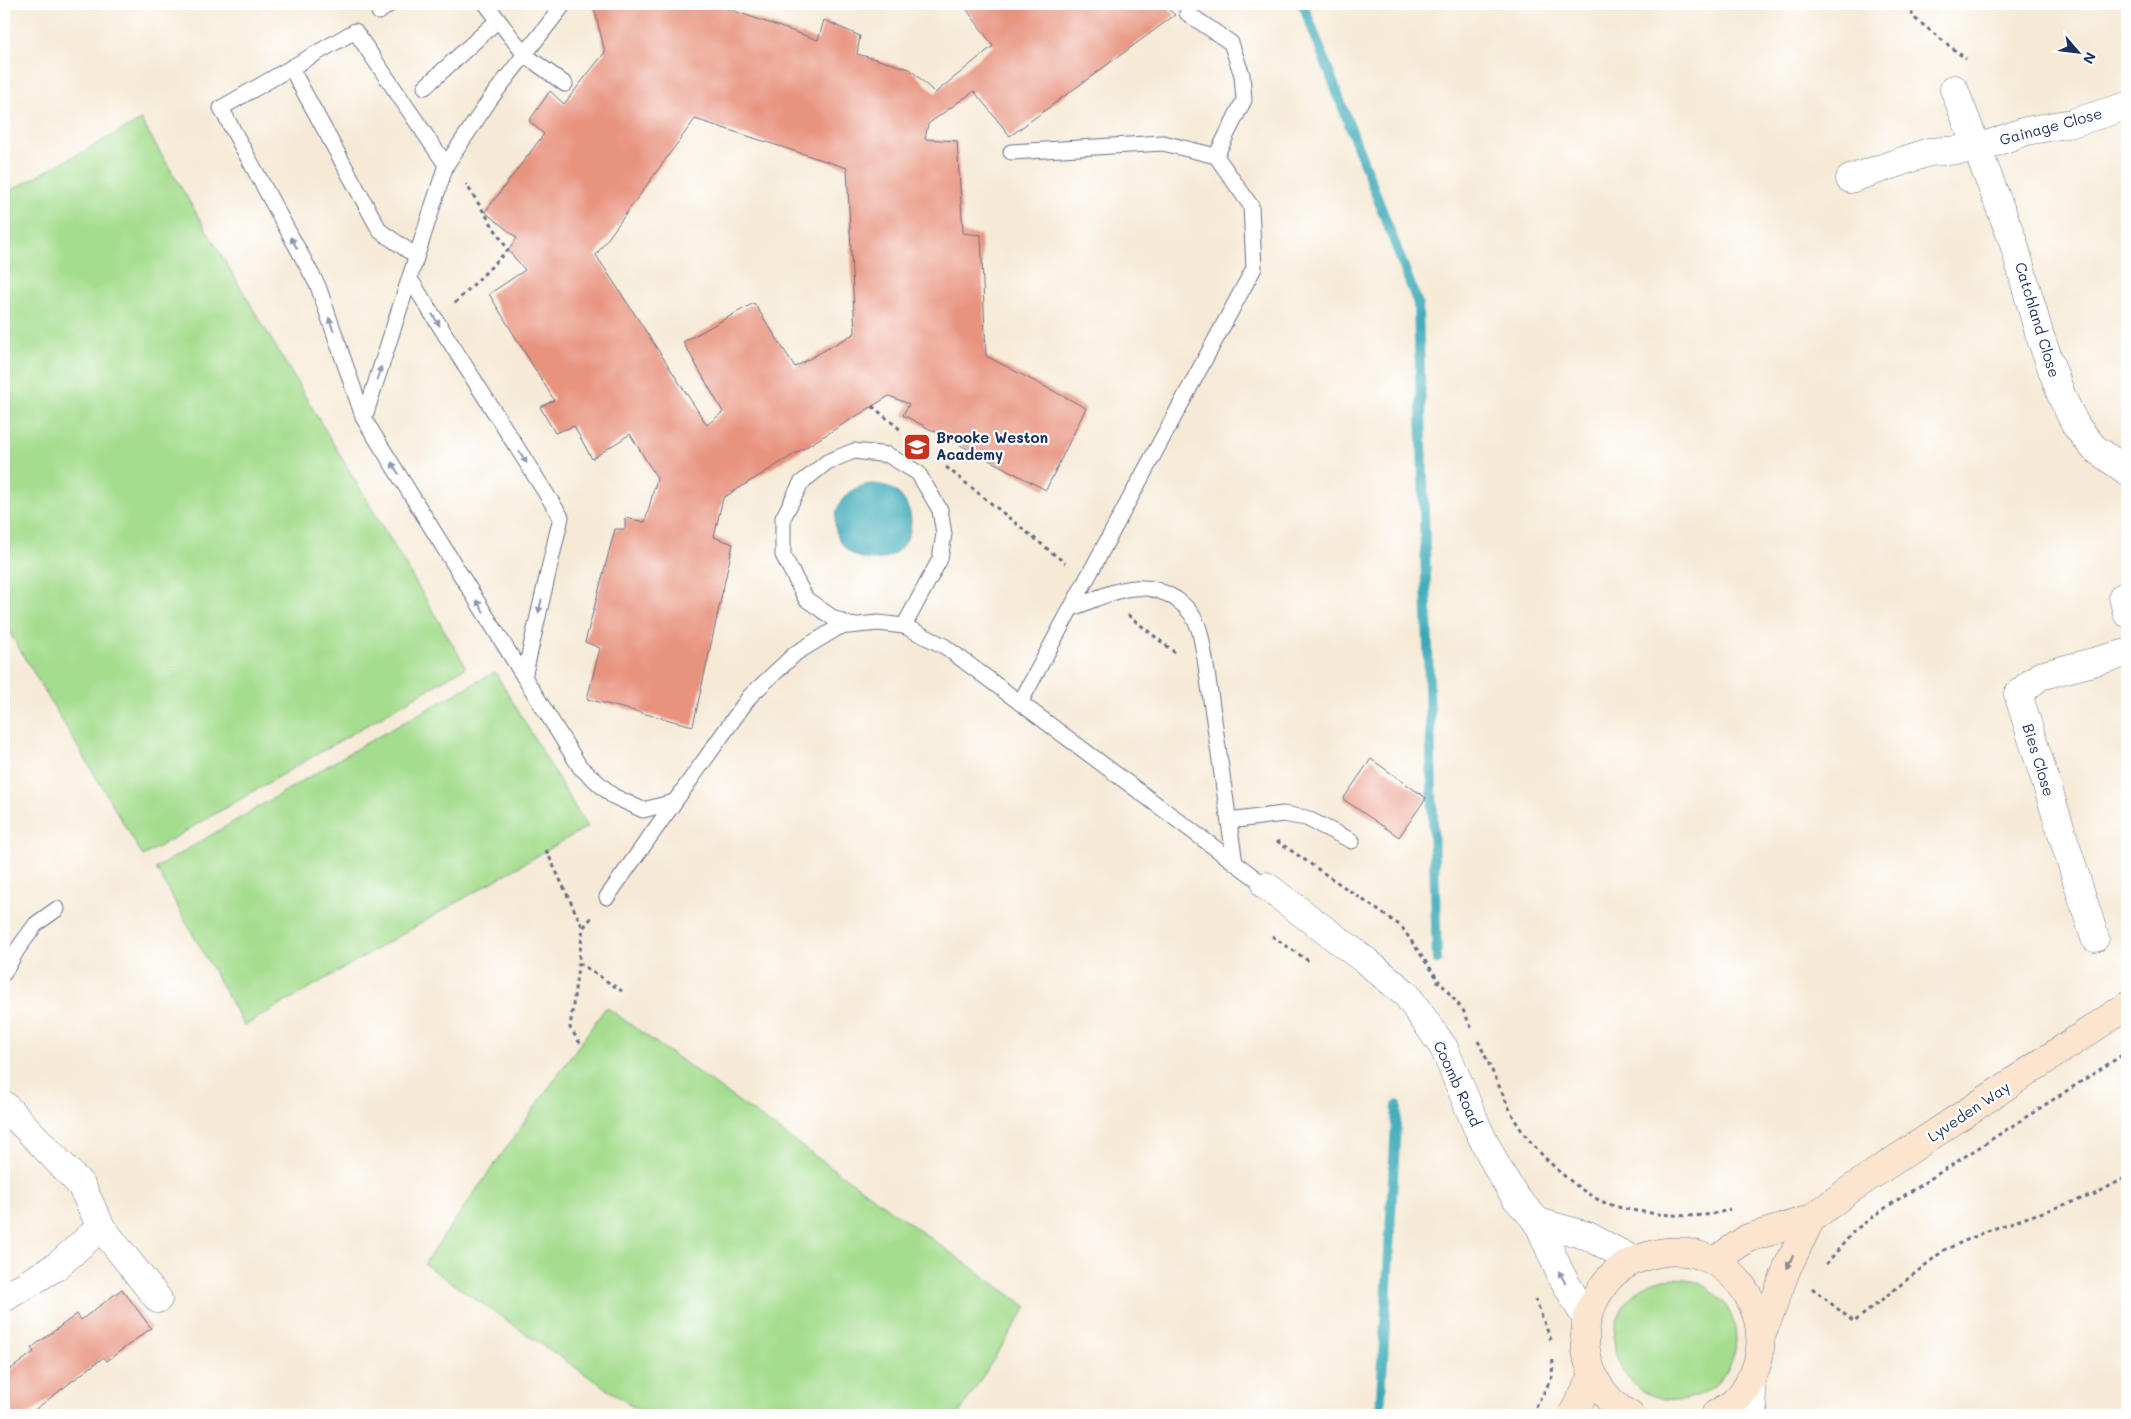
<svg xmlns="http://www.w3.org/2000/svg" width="2131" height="1419" font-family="Mali,sans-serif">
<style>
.green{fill:#a5dd8e;stroke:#608676}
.water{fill:#3aaab7;stroke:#2a6c8a}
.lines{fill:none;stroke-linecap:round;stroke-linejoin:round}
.stream{stroke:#3aaab7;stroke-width:10}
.building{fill:#e8937e;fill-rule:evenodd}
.lane-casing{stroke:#687088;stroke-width:17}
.street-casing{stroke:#687088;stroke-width:29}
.secondary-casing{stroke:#687088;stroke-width:29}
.path{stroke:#687088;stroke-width:3;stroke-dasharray:4 4;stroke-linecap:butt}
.lane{stroke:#fff;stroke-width:15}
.street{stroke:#fff;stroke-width:28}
.secondary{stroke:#fce5cf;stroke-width:28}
.oneway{fill:#8d97ae}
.oneway2{fill:#8c8a96}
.labels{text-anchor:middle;stroke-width:4.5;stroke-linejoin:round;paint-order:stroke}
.street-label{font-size:15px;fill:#1b2f5e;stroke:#fff}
.poi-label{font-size:15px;font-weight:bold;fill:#1b2f5e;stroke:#fff;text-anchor:start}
</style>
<rect width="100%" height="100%" fill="#fff"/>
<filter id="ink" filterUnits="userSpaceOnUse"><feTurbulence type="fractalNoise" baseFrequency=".02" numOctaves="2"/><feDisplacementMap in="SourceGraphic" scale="10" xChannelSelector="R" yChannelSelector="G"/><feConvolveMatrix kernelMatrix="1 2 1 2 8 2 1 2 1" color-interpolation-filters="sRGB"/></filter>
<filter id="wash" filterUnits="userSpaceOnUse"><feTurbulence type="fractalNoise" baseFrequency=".0096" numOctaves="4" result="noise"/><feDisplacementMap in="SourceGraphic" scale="20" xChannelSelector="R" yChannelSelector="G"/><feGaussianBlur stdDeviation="1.12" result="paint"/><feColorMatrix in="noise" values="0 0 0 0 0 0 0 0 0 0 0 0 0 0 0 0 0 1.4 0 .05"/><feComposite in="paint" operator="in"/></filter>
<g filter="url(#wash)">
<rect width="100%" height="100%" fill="#f6ead6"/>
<g class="green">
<polygon points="141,120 466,667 143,856 4,623 4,194"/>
<polygon points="495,672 587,827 244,1026 156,868 361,746"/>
<polygon points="606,1007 1027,1307 958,1415 645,1415 424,1264"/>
<circle cx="1675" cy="1339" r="61"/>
</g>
<circle class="water" cx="873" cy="522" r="38"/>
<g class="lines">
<g class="stream">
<polyline points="1303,4 1418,304 1437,960"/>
<polyline points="1380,1415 1397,1105"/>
</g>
</g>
<g id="blocks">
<g class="building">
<path d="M593 4H714L818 40 824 20 860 36 857 54 910 69 935 93 993 46 963 4H1174L1168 9 1175 15 1010 136 974 91 928 124 925 139 957 141 963 233 981 235 986 356 1086 408 1046 490 903 415 909 404 889 396 723 498 714 537 733 544 693 726 587 699 600 648 585 642 615 529H625V518L645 522 657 478 630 434 592 459 574 426 555 433 540 407 554 400 489 294 525 270 508 250 517 238 485 212 544 134 529 121 550 91 564 104 605 52ZM695 119 847 168 855 333 795 367 754 303 683 342 723 412 707 425 596 255Z"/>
<polygon points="1371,759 1426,798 1399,837 1343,799"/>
<polygon points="122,1289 151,1328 107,1361 104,1357 28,1415 4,1415 4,1374 34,1352 31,1348 77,1314 81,1320"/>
</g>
</g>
</g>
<g filter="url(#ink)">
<use href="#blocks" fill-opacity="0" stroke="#687088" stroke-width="1"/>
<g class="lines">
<g class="lane-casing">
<g id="lane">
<polyline points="486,4 525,55 565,84"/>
<polyline points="379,12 390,4"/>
<polyline points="1187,13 1231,43 1242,75 1244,100 1216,156"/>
<polyline points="291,68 380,231 416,256"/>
<polyline points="425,87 498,20"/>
<polyline points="1011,152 1163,143 1216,156 1251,206 1254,268 1020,703"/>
<polyline points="446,165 491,98 564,4"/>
<polyline points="410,279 561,517 524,677"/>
<polyline points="364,419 446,165 355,31 221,108 318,286 364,419 580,767 613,796 643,810 674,802"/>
<path d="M1070 609C1107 595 1139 575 1176 599 1186 606 1195 617 1199 629 1202 639 1203 649 1205 659L1235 863"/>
<polyline points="850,625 833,618 806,599 783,555 783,518 801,483 827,462 854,451 888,455 918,473 940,510 944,534 940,559 904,626"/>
<polyline points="1229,821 1283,814 1306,818 1352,841"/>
<polyline points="607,897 750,696 796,653 839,627 878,623 904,626 944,646 1266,886"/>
<polyline points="4,973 17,950 36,924 57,909"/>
</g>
</g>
<g class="street-casing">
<g id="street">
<polyline points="1954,89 2013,241 2039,333 2062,397 2076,426 2094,448 2127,471"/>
<polyline points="1850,179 1929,152 1976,149 2026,131 2072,123 2127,106"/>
<polyline points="2123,597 2127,613"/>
<polyline points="1266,886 1366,961 1406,994 1444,1048 1477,1127 1498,1169 1516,1198 1538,1222 1560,1273 1587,1320"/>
<polyline points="2095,938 2018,694 2040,676 2127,653"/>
<polyline points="4,1105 81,1185 101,1227 57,1266 4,1298"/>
<polyline points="1538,1222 1588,1236 1633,1260"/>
<polyline points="101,1227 158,1299"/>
<polyline points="1750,1380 1754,1415"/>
</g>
</g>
<g class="secondary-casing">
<g id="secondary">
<polyline points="1714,1261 1748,1238 1811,1219 1848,1191 2127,1006"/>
<polyline points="1761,1337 1787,1268 1811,1219"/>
<polyline points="1572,1415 1593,1376"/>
<path d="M1630 1415C1602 1400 1585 1369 1585 1337 1585 1317 1594 1298 1606 1282 1616 1269 1631 1261 1647 1256 1734 1228 1799 1338 1734 1402 1728 1407 1721 1411 1715 1415"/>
</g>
</g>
<g class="path">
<polyline points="1909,4 1913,17 1966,59"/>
<polyline points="455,303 508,250 466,184"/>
<polyline points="872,406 902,431"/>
<polyline points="946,467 1065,563"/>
<polyline points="1128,615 1178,655"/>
<polyline points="1277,841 1401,926 1439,981"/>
<polyline points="546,850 583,928"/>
<polyline points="1272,936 1310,962"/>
<polyline points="579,963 622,991"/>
<polyline points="1437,983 1439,981 1463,1010 1473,1031"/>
<path d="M1478 1041C1491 1067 1502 1094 1515 1120 1531 1148 1574 1189 1603 1202 1620 1209 1642 1212 1659 1214 1683 1216 1708 1218 1730 1209"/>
<polyline points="580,1043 570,1028 583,928 593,916"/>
<polyline points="1826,1264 1855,1230 1888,1206 2127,1052"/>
<polyline points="1812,1288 1854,1322 1944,1250 1990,1230 2093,1195 2127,1177"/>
<polyline points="1535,1299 1551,1340"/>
<polyline points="1532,1415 1552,1377 1553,1358"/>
</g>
<use href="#lane" class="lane"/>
<use href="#street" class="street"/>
<use href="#secondary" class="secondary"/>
</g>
<defs><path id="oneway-solid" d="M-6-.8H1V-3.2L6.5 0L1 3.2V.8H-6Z" transform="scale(1.25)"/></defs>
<g class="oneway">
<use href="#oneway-solid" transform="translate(294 243) rotate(-119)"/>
<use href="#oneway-solid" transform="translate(436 320) rotate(58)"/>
<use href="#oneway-solid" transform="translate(331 324) rotate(-109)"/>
<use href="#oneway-solid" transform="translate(379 373) rotate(-72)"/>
<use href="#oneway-solid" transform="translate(523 457) rotate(58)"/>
<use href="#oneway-solid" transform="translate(395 468) rotate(-122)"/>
<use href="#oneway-solid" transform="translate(480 606) rotate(-122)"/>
<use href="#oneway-solid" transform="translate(540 606) rotate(103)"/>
<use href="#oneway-solid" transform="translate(1562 1277) rotate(-119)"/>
</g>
<use class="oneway2" href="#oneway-solid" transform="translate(1790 1262) rotate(116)"/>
</g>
<defs>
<g id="school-square" transform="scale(1.4375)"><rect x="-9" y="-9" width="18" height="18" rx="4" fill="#c8321e" stroke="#fff"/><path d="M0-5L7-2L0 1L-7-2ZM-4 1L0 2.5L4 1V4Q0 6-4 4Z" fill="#fff"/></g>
</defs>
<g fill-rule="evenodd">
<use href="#school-square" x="917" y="447"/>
</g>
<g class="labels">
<g class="street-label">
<text transform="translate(2051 127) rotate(-15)" y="5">Gainage Close</text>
<text transform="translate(2037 320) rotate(73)" y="5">Catchland Close</text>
<text transform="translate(2038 760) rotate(73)" y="5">Bies Close</text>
<text transform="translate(1457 1084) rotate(65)" y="5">Coomb Road</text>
<text transform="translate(1969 1112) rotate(-34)" y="5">Lyveden Way</text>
</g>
<g class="poi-label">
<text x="936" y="443">Brooke Weston<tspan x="936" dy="17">Academy</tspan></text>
</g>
</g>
<rect width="2131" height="1419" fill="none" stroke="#fff" stroke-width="20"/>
<g transform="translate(2078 52) rotate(118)" stroke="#ffffff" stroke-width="4" paint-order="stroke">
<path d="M0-4L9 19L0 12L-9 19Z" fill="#1b2f5e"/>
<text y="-8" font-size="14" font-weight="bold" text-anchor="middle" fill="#1b2f5e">N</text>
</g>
</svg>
